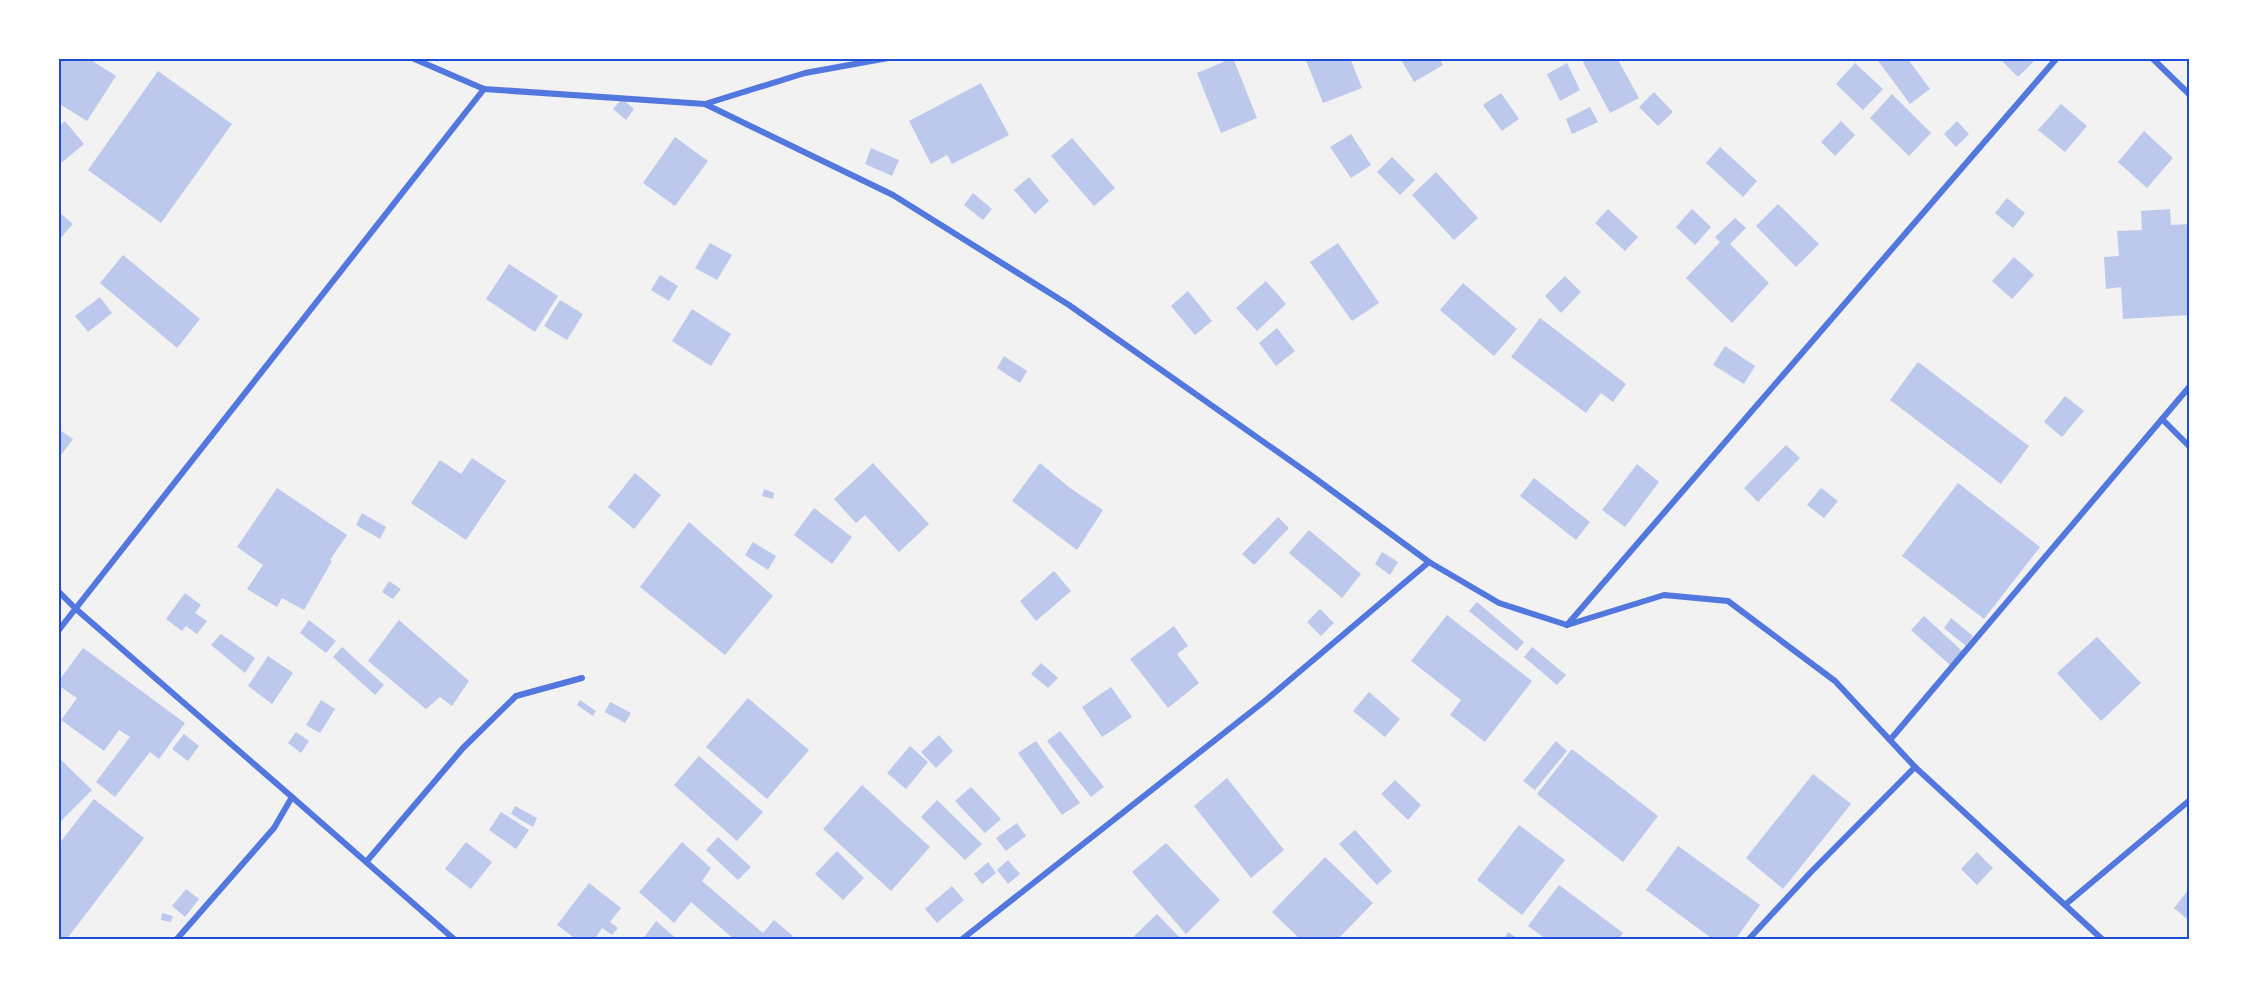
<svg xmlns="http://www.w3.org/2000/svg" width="2248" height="998" font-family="'IBM Plex Sans',sans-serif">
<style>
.building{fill:#bdc9ec}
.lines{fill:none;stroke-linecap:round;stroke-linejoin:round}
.minor{stroke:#5277de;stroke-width:6}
.neatline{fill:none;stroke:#1d4ed8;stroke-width:2}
</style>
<rect width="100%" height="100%" fill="#f2f2f2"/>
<g class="building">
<polygon points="58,58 88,58 116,76 87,121 58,103"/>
<polygon points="1233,58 1257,118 1221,133 1197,73"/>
<polygon points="1305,58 1350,58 1362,88 1323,103"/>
<polygon points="1400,58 1439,58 1443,65 1414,82"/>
<polygon points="1589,58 1617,58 1639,98 1610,113 1583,62"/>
<polygon points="1876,58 1907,58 1930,89 1910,104"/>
<polygon points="1999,58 2037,58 2018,77"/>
<polygon points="1567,63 1580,90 1560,101 1547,74"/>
<polygon points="1855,63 1883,89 1863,110 1836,84"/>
<polygon points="158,71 232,124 161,223 88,170"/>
<polygon points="981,83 1009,135 952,164 947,155 931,164 909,121"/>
<polygon points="1654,92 1673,112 1658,126 1639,107"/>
<polygon points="1501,93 1519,119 1502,131 1483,105"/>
<polygon points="1892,94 1931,133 1909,156 1870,118"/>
<polygon points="622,99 634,109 626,120 613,109"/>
<polygon points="2061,104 2087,126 2065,152 2038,130"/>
<polygon points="1590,107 1598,122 1572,134 1566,119"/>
<polygon points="65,121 84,144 60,164 58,161 58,127"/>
<polygon points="1841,121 1855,135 1835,156 1821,142"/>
<polygon points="1957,121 1969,134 1956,147 1944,134"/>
<polygon points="2144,131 2173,158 2147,188 2118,162"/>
<polygon points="1351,134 1371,165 1351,178 1330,147"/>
<polygon points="675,137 708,161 675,206 643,183"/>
<polygon points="1072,138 1115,188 1094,206 1051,156"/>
<polygon points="1720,147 1757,181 1743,197 1706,163"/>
<polygon points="871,148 899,160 892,176 865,164"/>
<polygon points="1392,157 1415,180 1400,195 1377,172"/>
<polygon points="1436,172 1478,218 1454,240 1412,195"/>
<polygon points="1029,177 1049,201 1035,214 1014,190"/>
<polygon points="973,193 992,209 983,220 964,205"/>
<polygon points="2007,198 2025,213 2013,228 1995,213"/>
<polygon points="1778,204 1819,244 1796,267 1756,226"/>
<polygon points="1608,209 1638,237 1625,251 1595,223"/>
<polygon points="1692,209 1711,227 1695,245 1676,227"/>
<polygon points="2170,209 2171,225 2190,224 2190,315 2123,319 2121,287 2106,289 2104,257 2119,256 2117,231 2142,230 2141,211"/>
<polygon points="58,211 73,224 58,241"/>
<polygon points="1735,218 1746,228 1730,244 1769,283 1732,323 1686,278 1720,242 1715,237"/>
<polygon points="710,243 732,255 717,280 695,268"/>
<polygon points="1338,243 1379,303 1352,321 1310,262"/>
<polygon points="123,255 200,319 177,348 100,283"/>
<polygon points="2014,257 2034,275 2012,299 1992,281"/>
<polygon points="509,264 558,296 535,332 486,299"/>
<polygon points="660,275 678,286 669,301 651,290"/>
<polygon points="1565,276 1581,292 1561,313 1545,296"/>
<polygon points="1266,281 1286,304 1257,331 1236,308"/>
<polygon points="1463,283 1517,329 1494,356 1440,310"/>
<polygon points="1188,291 1212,321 1195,335 1171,306"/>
<polygon points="100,297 112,313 88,332 75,316"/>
<polygon points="560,300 583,314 567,340 544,326"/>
<polygon points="692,309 731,334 711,366 672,341"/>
<polygon points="1540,318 1626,384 1613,402 1601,393 1586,413 1511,357"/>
<polygon points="1277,328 1295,351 1276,366 1259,343"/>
<polygon points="1725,346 1755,366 1744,384 1713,365"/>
<polygon points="1004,356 1027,371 1020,383 997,368"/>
<polygon points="1918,362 2029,446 2001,484 1890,400"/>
<polygon points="2065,396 2084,411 2062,437 2044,422"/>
<polygon points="58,429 73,439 58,459"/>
<polygon points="1786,445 1800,458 1758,502 1744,488"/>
<polygon points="472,458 506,481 466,540 411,503 440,460 461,474"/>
<polygon points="873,463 929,524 899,552 865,515 856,523 834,499"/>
<polygon points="1040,463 1070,488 1103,510 1077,550 1012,501"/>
<polygon points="1637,464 1659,482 1625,527 1602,510"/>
<polygon points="635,473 661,495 634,529 608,507"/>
<polygon points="1534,478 1590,522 1576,540 1520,496"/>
<polygon points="1958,483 2040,547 1984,619 1902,556"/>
<polygon points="277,488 347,535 330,560 332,561 304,610 282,598 277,607 247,589 263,565 237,547"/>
<polygon points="1821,488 1838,501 1824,518 1807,505"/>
<polygon points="764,489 774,493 773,499 762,496"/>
<polygon points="814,508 852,537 832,564 794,535"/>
<polygon points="362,513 386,527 380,539 356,525"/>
<polygon points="1278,517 1289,528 1254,565 1242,554"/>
<polygon points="689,522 773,596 725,655 640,587"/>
<polygon points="1309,530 1361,574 1342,598 1289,553"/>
<polygon points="753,542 776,556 768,570 745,555"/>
<polygon points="1382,552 1398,562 1390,575 1375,564"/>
<polygon points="1054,571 1071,591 1036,621 1020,601"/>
<polygon points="389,581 401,589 393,599 382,592"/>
<polygon points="185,593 201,605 195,613 207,621 197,634 186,626 182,631 166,619"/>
<polygon points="1477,602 1524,642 1517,651 1469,611"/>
<polygon points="1320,609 1334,623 1321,636 1307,622"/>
<polygon points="1447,615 1532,681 1485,742 1450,715 1461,700 1411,661"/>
<polygon points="1924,616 1962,651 1950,665 1911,630"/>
<polygon points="1951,618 1973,636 1966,646 1944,628"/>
<polygon points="309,620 336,641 326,653 300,633"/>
<polygon points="399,620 469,681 452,706 440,697 426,709 368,661"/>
<polygon points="1174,626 1188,646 1177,654 1199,683 1168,708 1130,659"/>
<polygon points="221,634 255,658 245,673 211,645"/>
<polygon points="2097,637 2141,683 2101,721 2057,673"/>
<polygon points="342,647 384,685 375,695 333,657"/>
<polygon points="1532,647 1566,675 1557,685 1524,657"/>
<polygon points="83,648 185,723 159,759 150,752 115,797 96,782 130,737 119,730 104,751 61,720 77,698 58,685 58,682"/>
<polygon points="268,656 293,673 272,704 248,686"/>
<polygon points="1041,663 1058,678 1048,688 1031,674"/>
<polygon points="1111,687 1132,717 1102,737 1082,707"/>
<polygon points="1369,692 1400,719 1385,737 1353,711"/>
<polygon points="748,698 809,750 767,799 706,747"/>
<polygon points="321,700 335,709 320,733 306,725"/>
<polygon points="580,700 596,711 593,716 577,705"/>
<polygon points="610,702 631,713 625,723 605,712"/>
<polygon points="1060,731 1104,787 1091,797 1047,741"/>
<polygon points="296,732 309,741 301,753 288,743"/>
<polygon points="184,734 199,746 188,761 172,749"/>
<polygon points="939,735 953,751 936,768 921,752"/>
<polygon points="1036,741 1080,803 1062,815 1018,753"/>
<polygon points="1556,741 1567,751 1535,790 1523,781"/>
<polygon points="910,746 928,762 906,789 887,773"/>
<polygon points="1572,749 1658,816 1623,862 1537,794"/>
<polygon points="699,756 763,812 737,841 674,785"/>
<polygon points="58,757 92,790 58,824"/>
<polygon points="1813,774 1851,804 1783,889 1746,858"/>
<polygon points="1227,778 1284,850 1251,878 1194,806"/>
<polygon points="1395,780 1421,805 1408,820 1381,794"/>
<polygon points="862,785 930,847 891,891 823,829"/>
<polygon points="971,787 1001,819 985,833 955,801"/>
<polygon points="94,799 144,838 66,940 58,940 58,845"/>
<polygon points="937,800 982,844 965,860 921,817"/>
<polygon points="515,806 537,818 533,827 511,814"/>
<polygon points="501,812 529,830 516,849 489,830"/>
<polygon points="1017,823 1026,836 1006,851 996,838"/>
<polygon points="1519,825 1565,860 1522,915 1477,880"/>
<polygon points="1355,830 1392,871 1377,885 1339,844"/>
<polygon points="718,837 751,867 738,880 706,850"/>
<polygon points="466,842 492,862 471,889 445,869"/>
<polygon points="682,842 711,868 702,881 763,933 774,920 793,936 790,940 735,940 691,902 674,923 639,892"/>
<polygon points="1166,843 1220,900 1186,934 1132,872"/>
<polygon points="1678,846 1760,905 1735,940 1714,940 1646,890"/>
<polygon points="837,851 864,878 843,900 815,874"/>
<polygon points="1977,852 1993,868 1977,885 1961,869"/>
<polygon points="1325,857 1373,903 1337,940 1301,940 1272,912"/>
<polygon points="1008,860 1020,874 1008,884 997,870"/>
<polygon points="988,862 996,873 982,884 974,874"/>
<polygon points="589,883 621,908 610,922 618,928 612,935 602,928 594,940 577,940 557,925"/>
<polygon points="1559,885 1623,933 1618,940 1547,940 1528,926"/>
<polygon points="952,886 964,900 937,923 925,909"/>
<polygon points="2190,888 2190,916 2187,919 2174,908"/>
<polygon points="186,889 199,899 185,917 172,906"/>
<polygon points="162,913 173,916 171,922 161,920"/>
<polygon points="1157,914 1182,940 1137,940 1134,936"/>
<polygon points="656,921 678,940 642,940"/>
<polygon points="1508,932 1520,940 1504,940"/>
</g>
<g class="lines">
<g class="minor">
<polyline points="412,58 484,89 705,104 893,195 1069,305 1312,476 1429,562 1499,603 1567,625 1664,595 1728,601 1835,681 1915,767 2103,940"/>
<polyline points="2152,58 2190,95"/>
<polyline points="705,104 805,73 888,58"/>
<polyline points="2162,419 2190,447"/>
<polyline points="58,591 76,609 292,797"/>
<polyline points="1567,625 2057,58"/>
<polyline points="58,631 484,89"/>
<polyline points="1890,740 2190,386"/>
<polyline points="367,861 463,748 516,696 582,678"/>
<polyline points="2066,904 2190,800"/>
<polyline points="176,940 274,828 292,797 455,940"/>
<polyline points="961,940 1266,700 1429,562"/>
<polyline points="1748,940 1810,873 1915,767"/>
</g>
</g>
<rect width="2248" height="998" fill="none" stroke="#ffffff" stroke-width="120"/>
<rect x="60" y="60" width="2128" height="878" class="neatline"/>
</svg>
